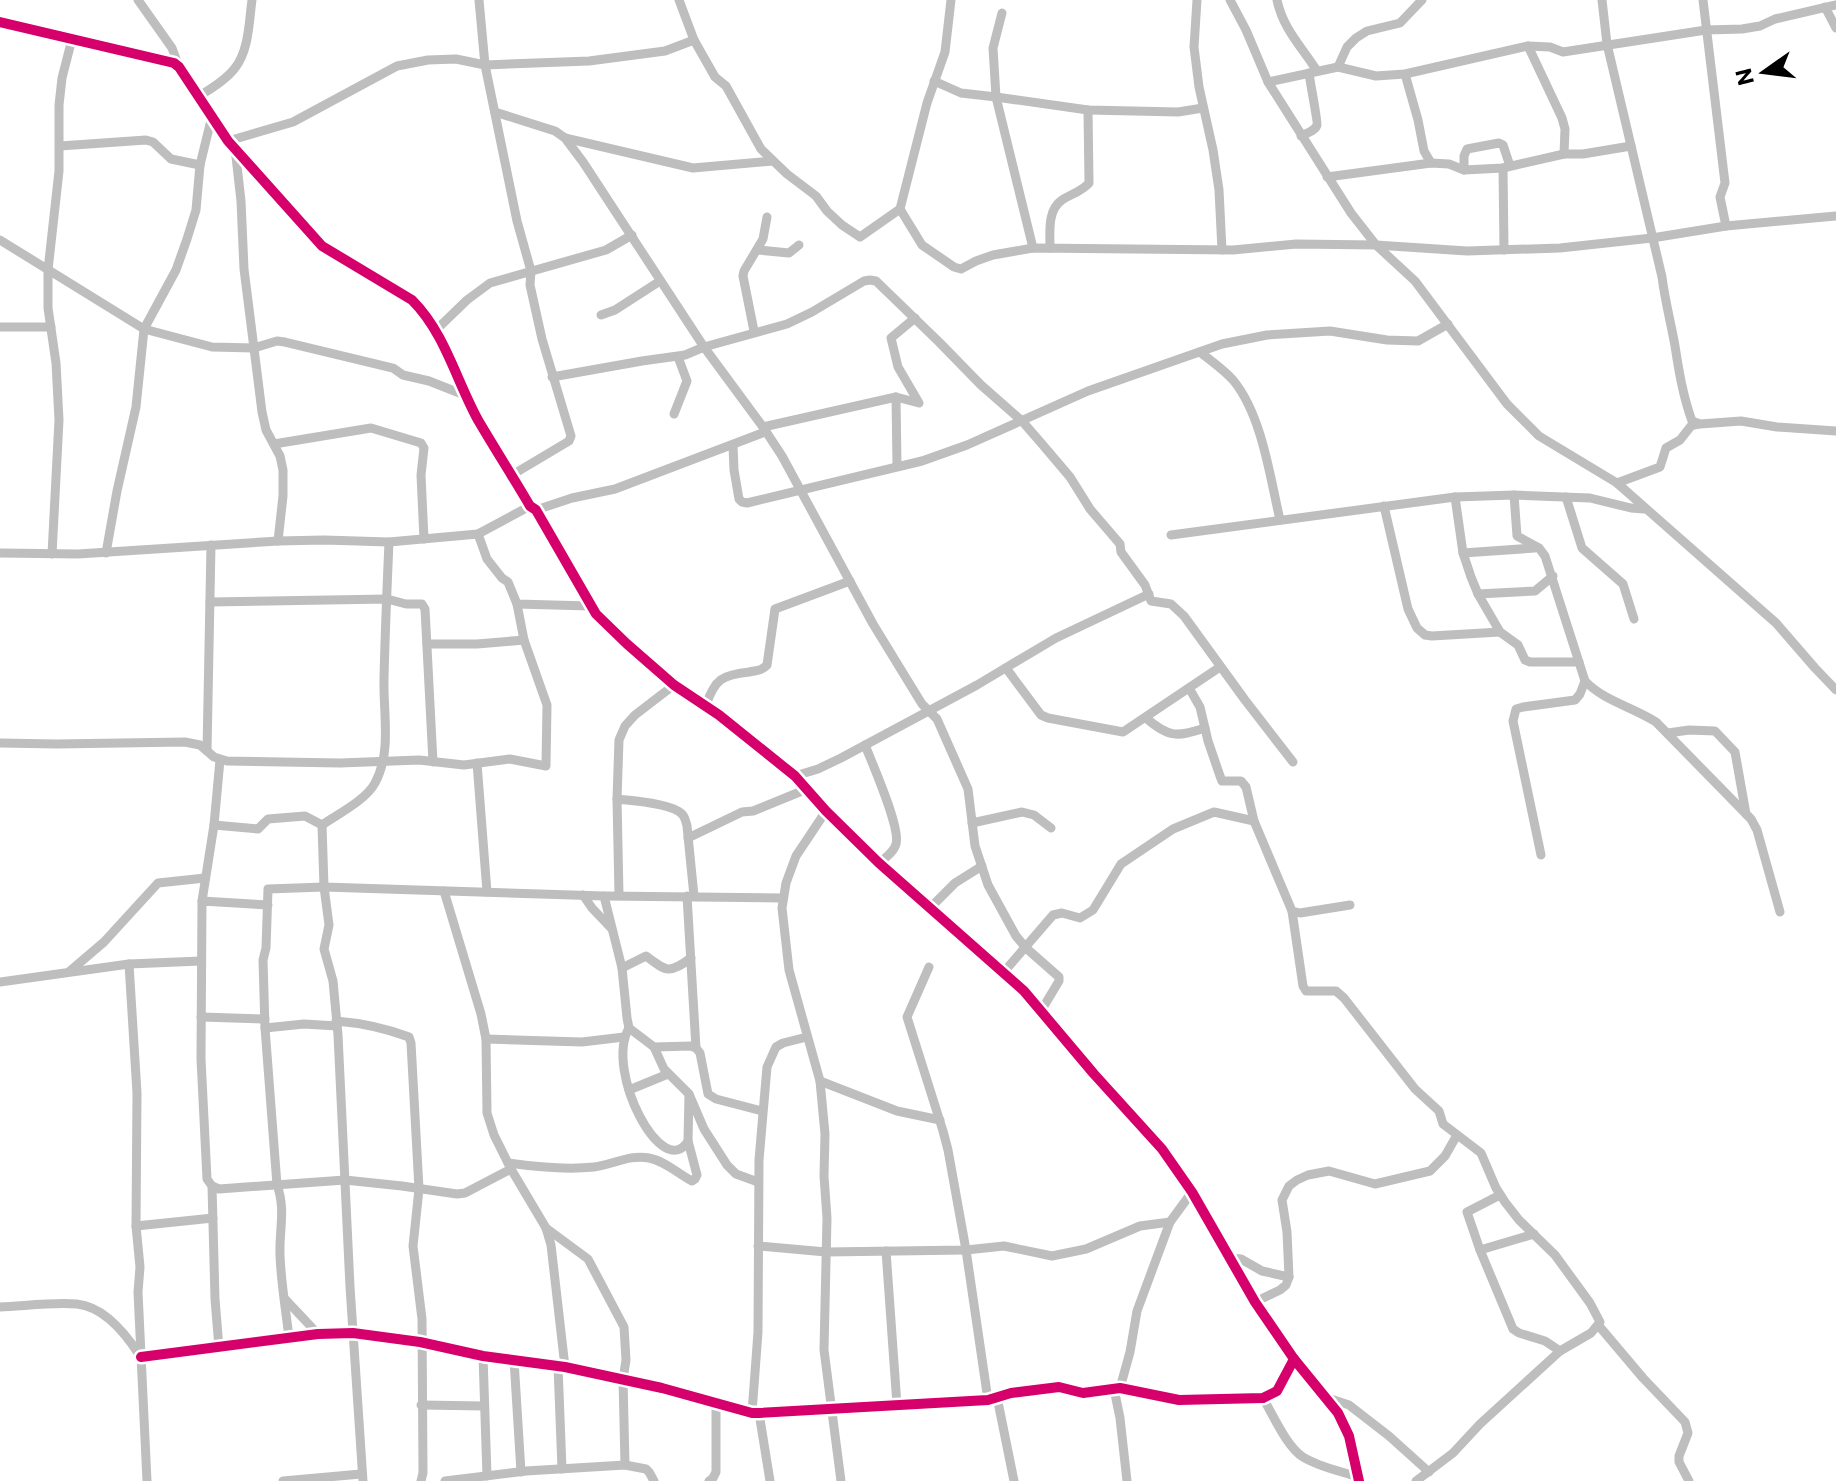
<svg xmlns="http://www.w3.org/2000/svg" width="1836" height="1481" font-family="Commissioner,sans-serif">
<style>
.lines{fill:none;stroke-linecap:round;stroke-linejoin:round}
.street{stroke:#bebebe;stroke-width:9}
.cycleway-casing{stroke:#fff;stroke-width:15}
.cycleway{stroke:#d6006c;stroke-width:10}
</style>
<rect width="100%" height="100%" fill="#fff"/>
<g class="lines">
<g class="street">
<polyline points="138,0 172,48 179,67"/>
<polyline points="479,0 485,65 517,221 531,271 530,285 542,339 571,436 569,441 512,475"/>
<polyline points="679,0 694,40 715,77 726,86 761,149 787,174 816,196 827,211 842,225 860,237 900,209 927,103 945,52 951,0"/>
<polyline points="1197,0 1194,47 1199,87 1213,150 1219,190 1222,250"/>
<polyline points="1230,0 1246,30 1268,82 1351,213 1376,245 1415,281 1507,404 1539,436 1617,483 1776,623 1815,668 1836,690"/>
<path d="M1277 0C1283 29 1302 47 1317 71"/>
<path d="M1602 0 1607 44 1662 277C1665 301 1671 323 1675 346 1679 372 1683 396 1692 421L1700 424 1741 421 1777 427 1836 431"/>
<polyline points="1703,0 1725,183 1720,197 1726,226"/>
<polyline points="1825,7 1836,28"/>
<polyline points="1002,13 993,48 996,97 1033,248"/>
<path d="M0 22 174 63 179 67 228 141 322 246 412 300C445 333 456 380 478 420 495 449 513 477 530 506L536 510 596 614 627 644 674 685 719 715 795 776 826 811 879 863 1024 991 1094 1074 1162 1149 1192 1192 1255 1302 1294 1359 1338 1413 1349 1436 1359 1481"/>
<polyline points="1528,46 1562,118 1565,129 1564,154"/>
<polyline points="1338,67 1347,47 1356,38 1367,31 1400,23 1422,0"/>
<polyline points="1405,74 1418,120 1424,151 1431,163"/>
<polyline points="934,81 961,93 996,97 1088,110 1178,112 1203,108"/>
<polyline points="1268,82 1338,67 1376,76 1405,74 1528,46 1550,47 1563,52 1706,30 1742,29 1760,26 1775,19 1836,5"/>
<path d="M199 96C211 89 226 80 235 68 249 50 249 22 252 0"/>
<polyline points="495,112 555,131 565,138 583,162 704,347 763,427 782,456 873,624 922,704 937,719 968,789 975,846 988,885 1016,936 1026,948 1059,977 1059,981 1041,1011"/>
<path d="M1301 136C1307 133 1315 131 1317 125 1318 122 1310 82 1309 73"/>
<polyline points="565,138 693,168 773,161"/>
<polyline points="228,141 293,122 397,66 428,60 456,59 485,65 589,61 665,51 694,40"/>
<polyline points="60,146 146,140 153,142 171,159 200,165"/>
<polyline points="235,148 241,201 244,269 262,412 266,430 280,456 283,470 283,496 278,541"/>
<polyline points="1503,168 1504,250"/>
<polyline points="1464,170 1464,156 1467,149 1499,143 1503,145 1510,166"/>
<polyline points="1327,177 1431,163 1449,164 1464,170 1503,168 1564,154 1583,154 1631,146"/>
<polyline points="900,209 922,245 954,267 961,269 976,261 993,255 1033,248 1233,250 1296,244 1376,245 1467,251 1560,248 1652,238 1726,226 1836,216"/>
<polyline points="0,240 144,329 212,347 254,348 277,341 285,342 393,368 403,375 429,381 467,396"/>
<path d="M1050 248C1050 233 1047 210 1062 200 1071 194 1081 192 1089 183L1088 110"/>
<polyline points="758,250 789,253 799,245"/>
<polyline points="601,315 615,310 660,281"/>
<polyline points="0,327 51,327"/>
<polyline points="436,330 467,300 490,283 606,250 632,235"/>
<polyline points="754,331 743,276 744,271 763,239 767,217"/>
<path d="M1200 352C1211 361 1223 369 1233 380 1262 415 1270 477 1280 520"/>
<polyline points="552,377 642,361 685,355 704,347 787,324 812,312 864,281 870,280 876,281 939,342 981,385 1022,421 1042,444 1070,477 1090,509 1120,544 1121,552 1145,585 1151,601 1171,604 1184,616 1245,700 1293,762"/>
<polyline points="896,397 897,466"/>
<polyline points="674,414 687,381 678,357"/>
<polyline points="763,427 896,397 919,403 898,367 891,338 915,318"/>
<polyline points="274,444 371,428 421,443 424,448 421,475 424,539"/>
<polyline points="733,445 734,470 739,499 742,502 747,503 922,461 967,445 1088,391 1222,344 1267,335 1330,331 1387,340 1418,341 1448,324"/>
<polyline points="1617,483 1660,467 1666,448 1680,440 1691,426 1699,424"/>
<path d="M1514 495 1517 536 1539 548 1545 556 1585 681C1604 701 1633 707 1656 722L1751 819 1757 830 1780 912"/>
<polyline points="1455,497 1463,553 1471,577 1478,594 1500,632 1518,645 1525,660 1530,662 1579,662"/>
<polyline points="1566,497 1582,548 1623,584 1634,619"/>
<polyline points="1384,506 1408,609 1417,628 1425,635 1432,636 1500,632"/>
<polyline points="536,510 572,498 615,489 765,432"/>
<polyline points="478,534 487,559 502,578 508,582 517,604 590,606"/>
<polyline points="1171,535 1455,497 1514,495 1590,498 1631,508 1644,509"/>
<polyline points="0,553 78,554 278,541 324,540 389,542 478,534 530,506"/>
<polyline points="106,553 117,491 136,407 144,329 176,270 187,239 196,210 200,165 212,116"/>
<polyline points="1463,553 1535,548"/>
<polyline points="52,554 59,420 56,363 48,308 48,270 59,171 59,105 62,78 72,39"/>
<polyline points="1478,594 1535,591 1553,576"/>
<polyline points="210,602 387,599 406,604 422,604 425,609 433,762"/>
<polyline points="427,644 477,644 524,640"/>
<polyline points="1006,668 1041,715 1048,718 1123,732 1220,667"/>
<polyline points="1189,688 1200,707 1208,741 1220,776 1222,781 1241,781 1246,787 1254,821 1292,911 1300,913 1350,905"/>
<path d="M706 705C715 679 722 675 749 672 758 670 761 671 767 665L775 609 850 581"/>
<path d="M1146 718C1169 738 1177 737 1205 728"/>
<polyline points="1668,733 1689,730 1715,731 1735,752 1746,814"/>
<polyline points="0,743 57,744 185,742 200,745 214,757 227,761 340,763 419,760 464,765 510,759 546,766 547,705 524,640 517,604"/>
<path d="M865 745C872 763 901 828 896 844 894 852 885 858 879 863"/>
<polyline points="207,751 211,545"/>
<polyline points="477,763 487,892"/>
<polyline points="795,776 818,769 841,758 977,685 1056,638 1149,594"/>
<path d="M617 799C632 801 671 803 682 814 685 817 686 822 687 826L694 896"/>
<polyline points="826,811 796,856 786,883 782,908 789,970 820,1081 825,1134 824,1176 827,1218 824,1350 841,1481"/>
<polyline points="972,823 1022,812 1034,815 1051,828"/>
<path d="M214 825 258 829 268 819 305 816 322 825C338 814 366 800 375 783 392 752 383 713 384 679 385 633 387 588 389 542"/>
<polyline points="322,825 324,887 329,925 324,949 333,981 338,1035 350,1287 363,1481"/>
<polyline points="688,838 742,812 753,811 807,789"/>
<polyline points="1541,855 1513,721 1516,709 1523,707 1575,700 1580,694 1585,681"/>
<polyline points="444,891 481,1014 486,1039 487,1113 494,1135 511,1169 546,1228 551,1245 565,1367"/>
<polyline points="583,895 592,908 611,928"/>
<polyline points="619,895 617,799 619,740 625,726 635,715 674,685"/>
<polyline points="604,896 622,968 627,1018 629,1028 654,1047 691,1046 696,1048"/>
<polyline points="687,896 696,1048 700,1053 708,1094 716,1099 762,1111"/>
<polyline points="202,901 214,825 220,760"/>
<polyline points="930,908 955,883 982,866"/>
<polyline points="1292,911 1303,986 1306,991 1336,991 1344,998 1415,1089 1439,1111 1443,1124 1481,1153 1496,1188 1505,1202 1519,1220 1555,1255 1590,1303 1600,1322 1591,1333 1560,1351 1480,1424 1453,1453 1416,1481"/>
<polyline points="129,964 137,1093 136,1226 140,1267 138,1292 147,1481"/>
<polyline points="929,967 907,1017 943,1131 948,1150 966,1250 988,1400"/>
<path d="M622 968 646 956C667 972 669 974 691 958"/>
<polyline points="70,971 104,942 158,883 205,878"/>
<polyline points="1003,973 1053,915 1062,913 1080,918 1093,910 1121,864 1173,829 1214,812 1254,821"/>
<polyline points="0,982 129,964 201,961"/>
<polyline points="201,1017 265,1019"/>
<path d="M336 1021C361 1023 385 1028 409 1037L411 1043 419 1189 413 1246 422 1319 423 1473 421 1481"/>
<polyline points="265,1028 304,1024 337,1026"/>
<path d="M629 1028C604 1071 663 1183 688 1141L689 1094"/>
<polyline points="486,1039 582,1042 624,1037"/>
<polyline points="654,1047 664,1069 689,1094 704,1129 727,1165 736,1174 758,1182"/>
<polyline points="820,1081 897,1111 940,1120"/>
<polyline points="629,1090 668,1074"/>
<path d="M508 1163C536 1167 566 1170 594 1167 612 1165 630 1154 649 1158 665 1161 677 1173 692 1181L695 1179 697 1175 688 1141"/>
<polyline points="212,1186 219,1189 345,1180 402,1186 457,1194 465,1193 511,1169"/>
<polyline points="1500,1195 1467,1212 1480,1250 1513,1329 1519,1333 1545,1341 1560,1351"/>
<polyline points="136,1226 213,1218"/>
<polyline points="546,1228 588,1259 624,1327 626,1360 623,1379 625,1465"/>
<polyline points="758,1246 826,1252 966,1250 1004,1246 1052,1256 1086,1249 1140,1226 1170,1222"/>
<polyline points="1480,1250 1534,1234"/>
<polyline points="886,1251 897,1405"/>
<polyline points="1229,1258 1241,1259 1262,1271 1289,1277"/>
<polyline points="285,1299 318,1334"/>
<polyline points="1255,1302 1280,1290 1286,1285 1289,1277 1287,1232 1282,1200 1289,1186 1297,1180 1308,1175 1329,1171 1375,1184 1430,1171 1445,1156 1457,1135"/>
<path d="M0 1307C24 1306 54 1302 77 1304 105 1307 126 1334 140 1356"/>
<polyline points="1599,1326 1643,1378 1685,1422 1688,1433 1679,1456 1679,1462 1689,1481"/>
<path d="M289 1338C286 1311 281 1283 280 1255 279 1230 286 1209 277 1185L265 1028 263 960 266 948 268 889 324 887 604 896 783 898"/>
<polyline points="219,1348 215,1299 212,1186 207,1179 201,1059 202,901 268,905"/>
<polyline points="483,1356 487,1476"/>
<polyline points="141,1357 318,1334 353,1333 420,1342 483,1356 565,1367 662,1388 752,1413 759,1413 988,1400 1011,1393 1059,1387 1083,1393 1120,1388 1179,1400 1263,1398 1277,1391 1294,1359"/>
<polyline points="514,1360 521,1472"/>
<polyline points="558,1366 562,1469"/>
<polyline points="1120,1388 1130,1352 1137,1311 1170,1222 1192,1192"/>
<polyline points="1114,1389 1120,1418 1127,1481"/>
<polyline points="997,1397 1014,1481"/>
<polyline points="1325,1397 1349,1405 1389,1436 1429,1472"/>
<path d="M1263 1398C1273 1415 1287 1447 1303 1457 1319 1467 1340 1471 1358 1477"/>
<polyline points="421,1405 484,1406"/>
<polyline points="752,1413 758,1332 759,1160 767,1067 776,1047 783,1043 807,1037"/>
<polyline points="759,1413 770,1481"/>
<polyline points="283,1481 361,1474"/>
<polyline points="445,1481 526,1471 625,1465 646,1469 649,1472 654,1481"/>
<polyline points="709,1481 713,1478 716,1472 716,1403"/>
</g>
<g class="cycleway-casing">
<g id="cycleway">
<path d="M0 22 174 63 179 67 228 141 322 246 412 300C445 333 456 380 478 420 495 449 513 477 530 506L536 510 596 614 627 644 674 685 719 715 795 776 826 811 879 863 1024 991 1094 1074 1162 1149 1192 1192 1255 1302 1294 1359 1338 1413 1349 1436 1359 1481"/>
<polyline points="141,1357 318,1334 353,1333 420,1342 483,1356 565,1367 662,1388 752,1413 759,1413 988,1400 1011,1393 1059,1387 1083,1393 1120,1388 1179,1400 1263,1398 1277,1391 1294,1359"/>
</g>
</g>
<use href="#cycleway" class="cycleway"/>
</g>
<g transform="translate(1764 72) rotate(256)" stroke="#ffffff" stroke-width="6" paint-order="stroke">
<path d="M0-6L14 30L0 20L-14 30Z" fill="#000000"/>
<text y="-12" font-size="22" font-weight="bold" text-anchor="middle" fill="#000000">N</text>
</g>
</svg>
